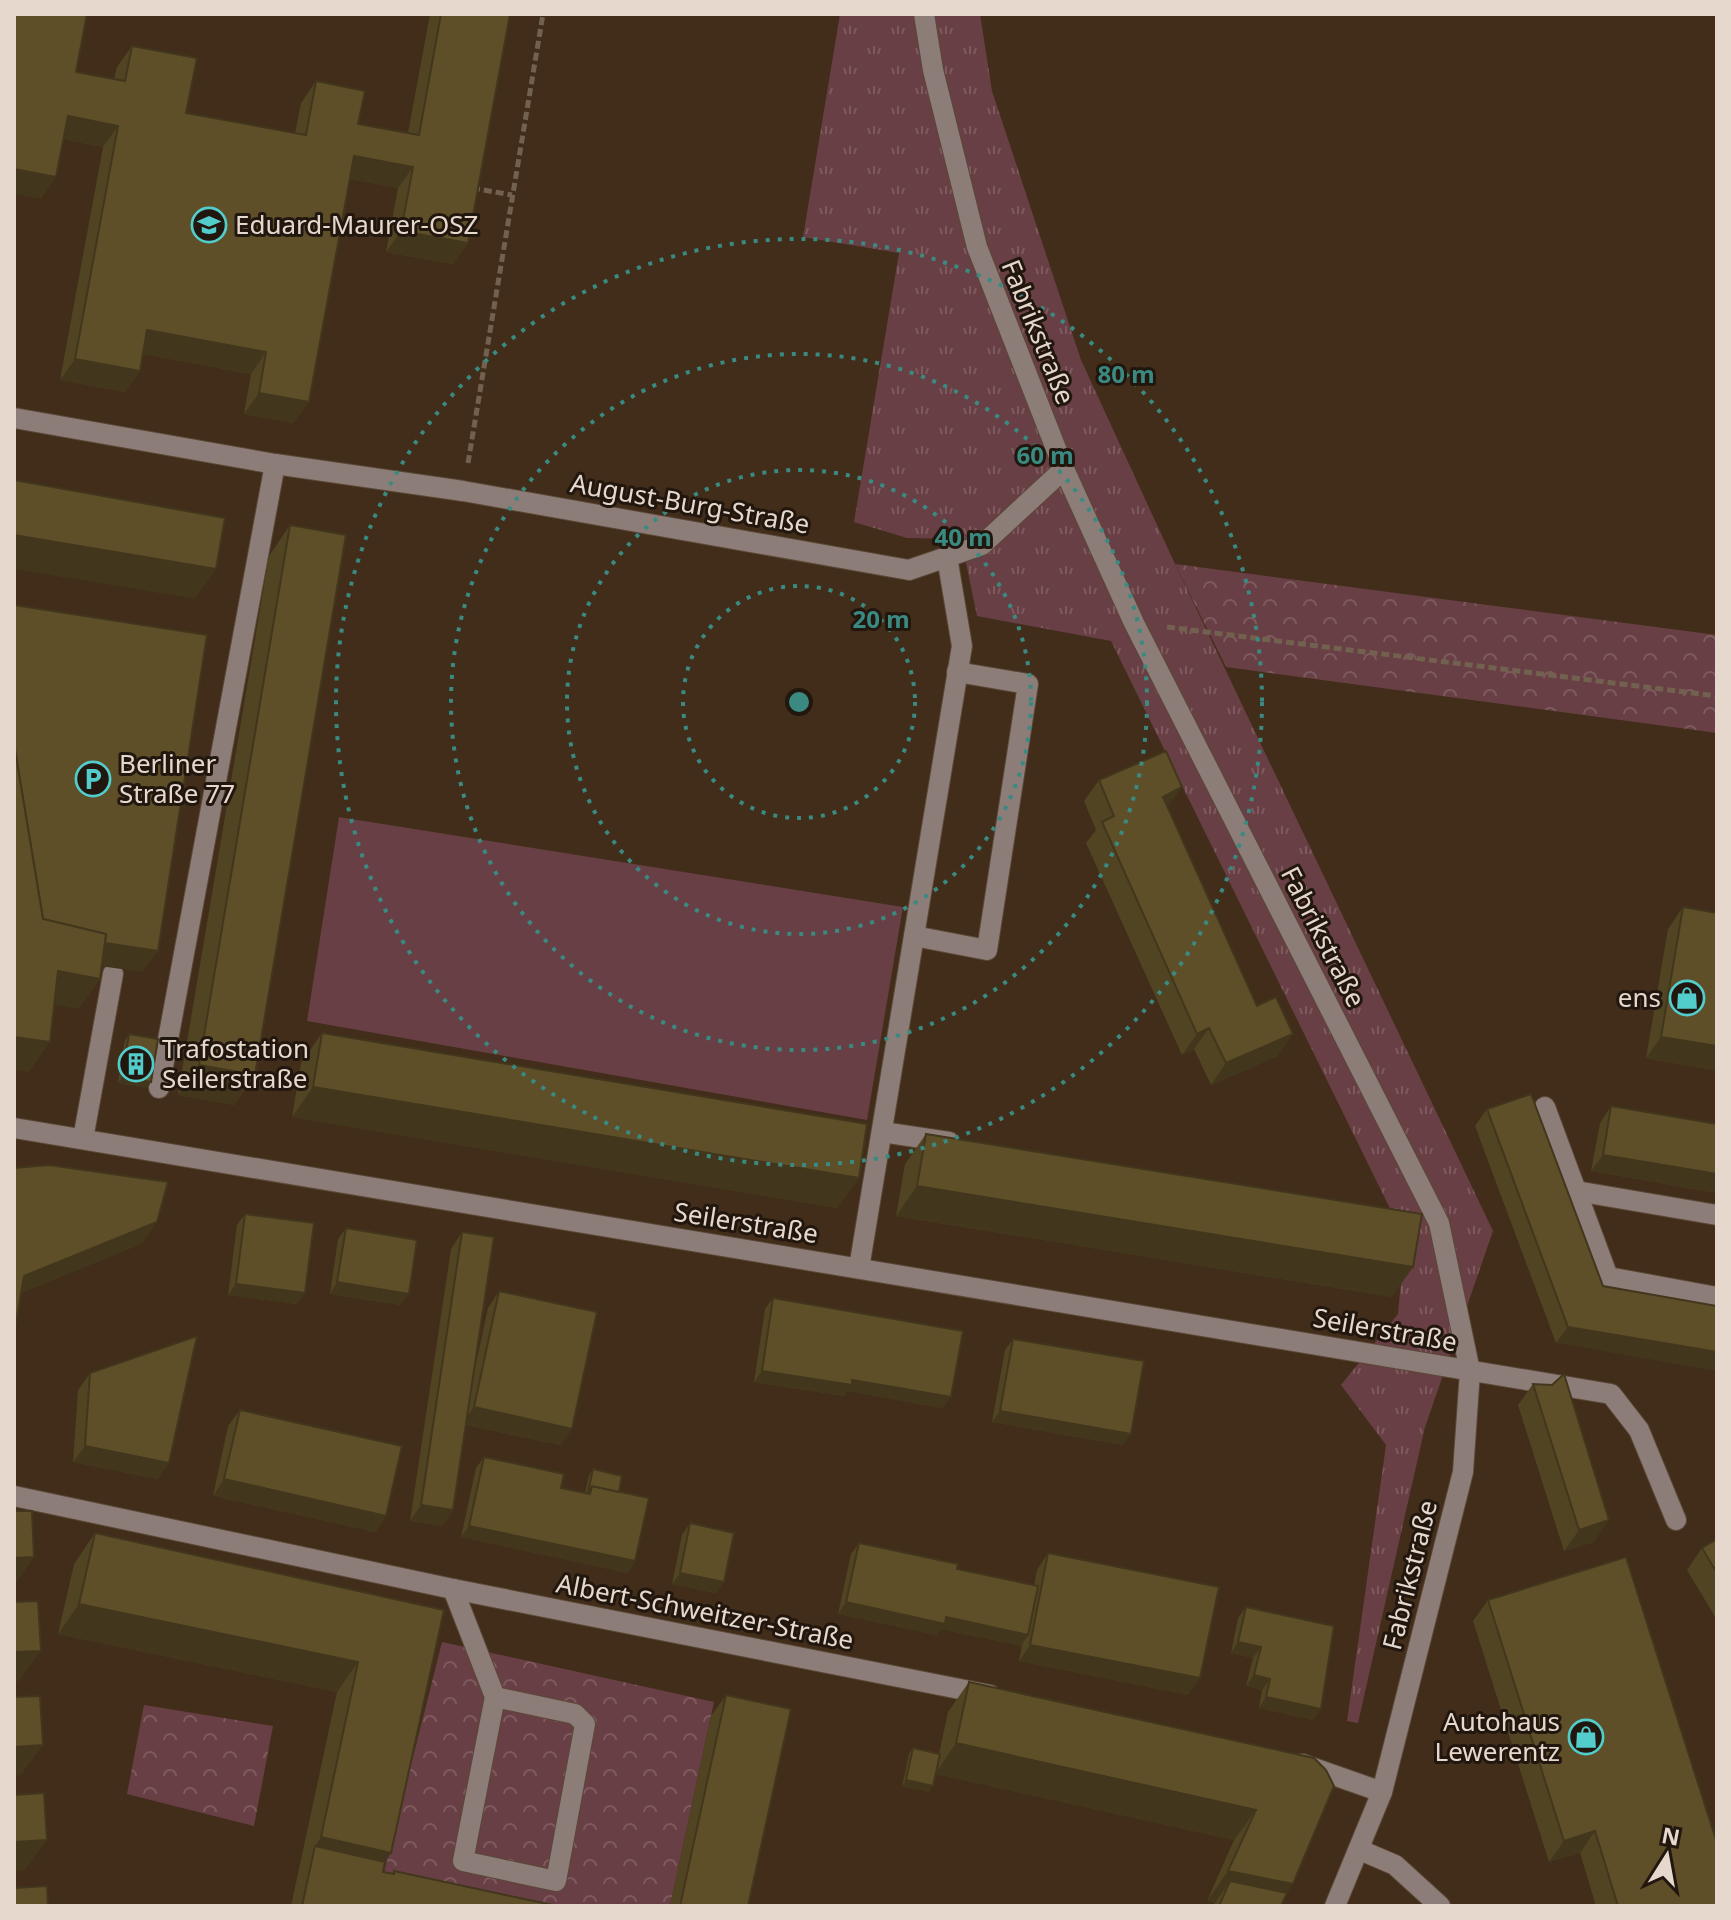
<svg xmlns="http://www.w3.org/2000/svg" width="1731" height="1920" font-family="'Noto Sans',sans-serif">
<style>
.grass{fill:url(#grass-tufts)}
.park{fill:url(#park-crowns)}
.garden{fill:#683f44}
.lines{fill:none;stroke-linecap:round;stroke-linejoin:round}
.minor-casing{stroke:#5b4836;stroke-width:22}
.path{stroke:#73614f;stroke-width:5;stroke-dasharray:8 4;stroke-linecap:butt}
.minor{stroke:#8c7d79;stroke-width:20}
.wall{fill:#514423}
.shaded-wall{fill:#42371d}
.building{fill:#5e4f29;stroke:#42371d;stroke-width:2}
.ring{fill:none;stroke:#3a8a81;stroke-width:4;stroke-dasharray:4 8}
.labels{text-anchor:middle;stroke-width:6;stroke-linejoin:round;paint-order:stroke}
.poi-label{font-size:26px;fill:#e6d8cc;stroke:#21170f;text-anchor:start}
.street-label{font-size:26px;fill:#e6d8cc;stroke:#21170f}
.centre{fill:#3a8a81;stroke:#21170f;stroke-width:4}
.ring-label{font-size:24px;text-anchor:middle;font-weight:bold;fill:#3a8a81;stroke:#21170f;stroke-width:6;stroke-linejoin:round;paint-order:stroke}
</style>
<defs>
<pattern id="grass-tufts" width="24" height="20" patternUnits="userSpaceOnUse" patternTransform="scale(2)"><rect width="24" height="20" fill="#683f44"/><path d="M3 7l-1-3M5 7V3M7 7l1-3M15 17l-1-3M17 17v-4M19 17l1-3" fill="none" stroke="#7e5a5e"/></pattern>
<pattern id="park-crowns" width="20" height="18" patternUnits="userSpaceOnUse" patternTransform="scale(2)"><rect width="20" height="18" fill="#683f44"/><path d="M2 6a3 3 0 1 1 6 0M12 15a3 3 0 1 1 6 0" fill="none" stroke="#7e5a5e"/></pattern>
</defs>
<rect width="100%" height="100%" fill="#412d19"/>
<polygon class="grass" points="840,14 980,14 992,91 1081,360 1175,564 1493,1231 1425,1427 1358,1723 1347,1721 1386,1445 1341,1385 1398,1314 1405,1239 1111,641 977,616 961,539 907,538 854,522 899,253 803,237"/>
<g class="park">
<polygon points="1175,564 1717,635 1717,733 1226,667"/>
<polygon points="442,1642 714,1702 670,1906 443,1906 379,1892"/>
<polygon points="144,1705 273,1726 254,1826 127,1794"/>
</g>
<polygon class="garden" points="339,817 903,907 867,1120 307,1021"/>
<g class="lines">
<g class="minor-casing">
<g id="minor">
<polyline points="924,14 933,70 977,247 1064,469 1134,623 1439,1223 1470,1371 1463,1472 1382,1792 1335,1906"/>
<polyline points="14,418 275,464 463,491 909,570 982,545 1064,469"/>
<polyline points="914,936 987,950 1028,684 957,672"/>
<polyline points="159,1088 275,464"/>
<polyline points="1545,1107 1608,1277 1717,1297"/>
<polyline points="14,1128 1611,1394 1639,1430 1676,1520"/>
<polyline points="882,1132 949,1142"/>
<polyline points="83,1139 113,974"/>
<polyline points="1576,1191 1717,1215"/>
<polyline points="859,1268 962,646 947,557"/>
<polyline points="14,1496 453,1589 990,1695"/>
<polyline points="453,1589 495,1697 463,1861 556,1881 585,1724 575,1714 495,1697"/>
<polyline points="1302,1764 1382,1792"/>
<polyline points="1360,1850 1395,1865 1440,1906"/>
</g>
</g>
<g class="path">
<polyline points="472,188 512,195"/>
<polyline points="468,463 543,14"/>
<polyline points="1167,627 1717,696"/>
</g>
<use href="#minor" class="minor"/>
</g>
<g class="wall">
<polygon points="430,14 510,14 468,243 453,264 386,252 398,188 350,179 309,402 293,423 244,414 251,374 143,354 140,371 125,392 60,380 103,147 63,139 41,199 76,72 114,79 117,67 132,46 186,113 295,133 301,103 316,81 358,124 408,133"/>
<polygon points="290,525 255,1075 234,1105 178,1095 269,556"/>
<polygon points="1099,780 1168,808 1278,1056 1211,1085 1194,1049 1182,1055 1086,843 1096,830 1084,801"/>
<polygon points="1683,907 1717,913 1717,1071 1646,1058 1668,929"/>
<polygon points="322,1033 859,1178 837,1208 292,1117 301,1063"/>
<polygon points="129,1034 147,1088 118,1083 125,1040"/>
<polygon points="1611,1106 1717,1124 1717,1193 1591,1171 1600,1123"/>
<polygon points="1487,1109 1603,1286 1556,1343 1475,1126"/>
<polygon points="926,1134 1392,1297 896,1216 905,1164"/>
<polygon points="245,1214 297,1304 228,1295 237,1225"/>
<polygon points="346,1228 401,1305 330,1294 338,1239"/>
<polygon points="462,1232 475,1368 488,1308 499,1291 572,1429 560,1445 466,1425 453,1510 442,1526 410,1521 451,1249"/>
<polygon points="773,1298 943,1408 847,1391 844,1396 754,1382 765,1309"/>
<polygon points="1013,1339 1123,1445 992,1422 1005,1350"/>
<polygon points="90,1373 158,1479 73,1462 78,1390"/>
<polygon points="1533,1384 1594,1542 1564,1551 1518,1405"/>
<polygon points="240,1410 386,1516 375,1532 213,1496 228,1426"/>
<polygon points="484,1457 561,1488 585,1493 589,1475 593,1469 619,1492 635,1561 628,1573 461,1537 476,1468"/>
<polygon points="690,1523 716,1593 672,1584 682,1535"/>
<polygon points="95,1533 444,1610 383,1872 392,1874 394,1871 557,1906 291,1906 337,1692 58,1634 74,1564"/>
<polygon points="1717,1539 1717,1620 1687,1570 1702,1548"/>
<polygon points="859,1543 957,1569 1034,1586 1037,1570 1048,1553 1188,1695 1019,1661 1022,1645 1021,1646 941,1629 937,1635 838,1614 851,1554"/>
<polygon points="1488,1600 1717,1906 1596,1906 1580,1853 1549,1862 1473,1621"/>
<polygon points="1246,1607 1313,1720 1259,1708 1262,1690 1246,1686 1253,1658 1231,1653 1238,1618"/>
<polygon points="969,1682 1314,1758 1287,1893 1281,1906 1213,1906 1215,1903 1207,1901 1234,1840 936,1774 929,1792 902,1786 909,1754 913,1748 939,1754 948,1712"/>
<polygon points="726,1695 748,1906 670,1906 711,1716"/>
</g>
<g class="shaded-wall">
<polygon points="68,116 118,126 103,147 53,137"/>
<polygon points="354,156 413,167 398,188 339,177"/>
<polygon points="14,169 56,177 41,199 14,194"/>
<polygon points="401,231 468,243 453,264 386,252"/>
<polygon points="147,330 266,352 251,374 132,352"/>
<polygon points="75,359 140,371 125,392 60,380"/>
<polygon points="259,393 309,402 293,423 244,414"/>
<polygon points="14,535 216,569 195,599 14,569"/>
<polygon points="1182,787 1167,809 1163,797"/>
<polygon points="100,942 158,951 143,972 85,964"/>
<polygon points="58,971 100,979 79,1009 37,1002"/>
<polygon points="1209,1028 1194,1049 1182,1055 1197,1034"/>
<polygon points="1293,1034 1278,1056 1211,1085 1226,1063"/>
<polygon points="14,1037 50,1042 29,1072 14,1070"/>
<polygon points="1661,1037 1717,1046 1717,1071 1646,1058"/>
<polygon points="199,1065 255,1075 234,1105 178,1095"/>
<polygon points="122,1077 151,1082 147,1088 118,1083"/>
<polygon points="313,1087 859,1178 837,1208 292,1117"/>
<polygon points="1603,1155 1717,1174 1717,1193 1591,1171"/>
<polygon points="917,1186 1413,1267 1392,1297 896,1216"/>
<polygon points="157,1222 142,1244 14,1296 24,1276"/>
<polygon points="337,1282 409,1294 401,1305 330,1294"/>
<polygon points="236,1284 305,1293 297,1304 228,1295"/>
<polygon points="1568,1327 1717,1352 1717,1371 1556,1343"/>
<polygon points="762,1371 852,1380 951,1397 943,1408 847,1391 844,1396 754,1382"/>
<polygon points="474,1407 572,1429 560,1445 462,1424"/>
<polygon points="1000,1411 1131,1434 1123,1445 992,1422"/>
<polygon points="85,1446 169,1463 158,1479 73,1462"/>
<polygon points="224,1479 386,1516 375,1532 213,1496"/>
<polygon points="421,1505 453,1510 442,1526 410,1521"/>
<polygon points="1609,1520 1594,1542 1564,1551 1579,1530"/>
<polygon points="469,1526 635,1561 628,1573 461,1537"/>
<polygon points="34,1557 14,1586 14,1558"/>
<polygon points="680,1573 724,1582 716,1593 672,1584"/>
<polygon points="846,1602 946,1617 1028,1635 1021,1646 941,1629 937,1635 838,1614"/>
<polygon points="79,1604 358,1662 337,1692 58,1634"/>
<polygon points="1238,1642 1261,1647 1253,1658 1231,1653"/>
<polygon points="1030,1645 1200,1678 1188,1695 1019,1661"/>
<polygon points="41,1651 19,1681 14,1681 14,1652"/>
<polygon points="1254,1675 1270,1679 1262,1690 1246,1686"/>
<polygon points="1266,1697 1321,1709 1313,1720 1259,1708"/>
<polygon points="956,1743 1256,1810 1234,1840 935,1774"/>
<polygon points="43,1745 21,1775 14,1776 14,1747"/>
<polygon points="906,1780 933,1786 929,1792 902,1786"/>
<polygon points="1595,1831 1580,1853 1549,1862 1564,1841"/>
<polygon points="321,1837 391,1853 370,1883 315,1846"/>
<polygon points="47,1840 25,1870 14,1871 14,1842"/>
<polygon points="1228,1871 1293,1884 1278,1906 1230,1881 1215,1903 1207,1901"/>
</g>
<g class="building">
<polygon points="14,14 87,14 76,72 125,81 132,46 197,58 186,113 306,135 316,81 365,91 358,124 419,135 441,14 510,14 468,243 401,231 413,167 354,156 309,402 259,393 266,352 147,330 140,371 75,359 118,126 68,116 56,177 14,169"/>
<polygon points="14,480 225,518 216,569 14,535"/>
<polygon points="290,525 346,535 255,1075 199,1065"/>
<polygon points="14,605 207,635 158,951 105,943 106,934 43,919 14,744"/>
<polygon points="14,744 43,919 106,934 100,979 58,971 50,1042 14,1037"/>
<polygon points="1166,751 1182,787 1163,797 1257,1006 1276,997 1293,1034 1226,1063 1209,1028 1197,1034 1102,822 1114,816 1099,780"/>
<polygon points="1683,907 1717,913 1717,1046 1661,1037"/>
<polygon points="322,1033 867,1124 859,1178 313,1087"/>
<polygon points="129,1034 158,1039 151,1082 122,1077"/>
<polygon points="1531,1094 1603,1286 1717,1306 1717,1352 1568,1327 1487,1109"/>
<polygon points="1611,1106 1717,1124 1717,1174 1603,1155"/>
<polygon points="926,1134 1422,1214 1413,1267 917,1186"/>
<polygon points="49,1165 168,1182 157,1222 24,1276 14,1334 14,1168"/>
<polygon points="245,1214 314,1223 305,1293 236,1284"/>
<polygon points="346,1228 417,1240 409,1294 337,1282"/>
<polygon points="462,1232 494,1237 453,1510 421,1505"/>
<polygon points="499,1291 597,1312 572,1429 474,1407"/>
<polygon points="773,1298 963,1331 951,1397 852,1380 852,1385 762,1371"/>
<polygon points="197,1336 169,1463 85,1446 90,1373"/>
<polygon points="1013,1339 1144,1361 1131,1434 1000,1411"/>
<polygon points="1564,1374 1609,1520 1579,1530 1533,1384 1552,1385"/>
<polygon points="240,1410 402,1446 386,1516 224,1479"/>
<polygon points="484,1457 564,1474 561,1488 590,1494 592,1486 649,1498 635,1561 469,1526"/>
<polygon points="593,1469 622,1476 619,1492 592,1486 588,1492"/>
<polygon points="14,1511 32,1511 34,1557 14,1558"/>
<polygon points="690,1523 734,1533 724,1582 680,1573"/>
<polygon points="95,1533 444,1610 391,1853 321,1837 358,1662 79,1604"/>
<polygon points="1717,1539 1717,1573 1702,1548"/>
<polygon points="859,1543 958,1564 957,1569 1038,1586 1028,1635 946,1617 945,1624 846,1602"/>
<polygon points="1048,1553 1219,1587 1200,1678 1030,1645"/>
<polygon points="1626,1557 1717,1843 1717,1906 1618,1906 1595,1831 1564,1841 1488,1600"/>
<polygon points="38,1601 41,1651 14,1652 14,1602"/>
<polygon points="1246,1607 1334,1626 1321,1709 1266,1697 1270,1679 1254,1675 1261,1647 1238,1642"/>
<polygon points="969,1682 1314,1758 1326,1770 1334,1786 1293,1884 1228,1871 1256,1810 956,1743"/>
<polygon points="726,1695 791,1709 748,1906 680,1906"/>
<polygon points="40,1696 43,1745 14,1747 14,1697"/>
<polygon points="913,1748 940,1754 933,1786 906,1780"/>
<polygon points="44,1793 47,1840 14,1842 14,1795"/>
<polygon points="315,1846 385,1862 383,1872 394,1874 394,1871 557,1906 302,1906"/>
<polygon points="1230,1881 1287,1893 1281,1906 1219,1906"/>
<polygon points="47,1886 48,1906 14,1906 14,1888"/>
</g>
<g class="ring">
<circle cx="799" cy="702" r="116"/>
<circle cx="799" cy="702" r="232"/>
<circle cx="799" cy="702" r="348"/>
<circle cx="799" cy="702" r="463"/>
</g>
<defs>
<g id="school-ring" transform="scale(1.8)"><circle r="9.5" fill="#21170f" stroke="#52cdcc" stroke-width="1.5"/><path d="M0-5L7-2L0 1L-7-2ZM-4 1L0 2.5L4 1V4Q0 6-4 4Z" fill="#52cdcc"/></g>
<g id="parking-ring" transform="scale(1.8)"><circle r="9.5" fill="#21170f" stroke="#52cdcc" stroke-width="1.5"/><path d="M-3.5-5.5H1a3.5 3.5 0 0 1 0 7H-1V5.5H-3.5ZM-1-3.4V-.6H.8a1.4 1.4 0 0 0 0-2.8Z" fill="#52cdcc"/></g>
<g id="shop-ring" transform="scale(1.8)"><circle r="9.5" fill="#21170f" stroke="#52cdcc" stroke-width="1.5"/><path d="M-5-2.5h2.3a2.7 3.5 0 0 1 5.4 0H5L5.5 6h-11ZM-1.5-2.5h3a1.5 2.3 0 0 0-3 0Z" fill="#52cdcc"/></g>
<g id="building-ring" transform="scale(1.8)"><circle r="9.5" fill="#21170f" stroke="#52cdcc" stroke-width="1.5"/><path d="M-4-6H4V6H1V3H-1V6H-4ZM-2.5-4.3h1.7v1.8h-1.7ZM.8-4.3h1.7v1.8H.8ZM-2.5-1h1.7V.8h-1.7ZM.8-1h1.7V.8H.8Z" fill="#52cdcc"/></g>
</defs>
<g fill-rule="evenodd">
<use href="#school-ring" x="209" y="225"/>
<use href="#parking-ring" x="93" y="779"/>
<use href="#shop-ring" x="1687" y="998"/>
<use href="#building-ring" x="136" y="1064"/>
<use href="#shop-ring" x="1586" y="1737"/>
</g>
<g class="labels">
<g class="poi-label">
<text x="235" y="234">Eduard-Maurer-OSZ</text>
<text x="119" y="773">Berliner<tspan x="119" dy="30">Straße 77</tspan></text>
<text x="1661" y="1007" text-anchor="end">ens</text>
<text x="162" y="1058">Trafostation<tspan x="162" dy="30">Seilerstraße</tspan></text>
<text x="1560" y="1731" text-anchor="end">Autohaus<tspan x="1560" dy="30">Lewerentz</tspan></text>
</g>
<g class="street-label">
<text transform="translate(1038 332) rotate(68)" y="9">Fabrikstraße</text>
<text transform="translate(690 504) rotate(10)" y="9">August-Burg-Straße</text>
<text transform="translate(1323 937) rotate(63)" y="9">Fabrikstraße</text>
<text transform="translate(746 1223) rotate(9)" y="9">Seilerstraße</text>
<text transform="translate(1385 1330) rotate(10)" y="9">Seilerstraße</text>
<text transform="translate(1410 1575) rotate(-76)" y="9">Fabrikstraße</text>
<text transform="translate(705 1612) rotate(11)" y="9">Albert-Schweitzer-Straße</text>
</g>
</g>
<circle cx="799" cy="702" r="12" class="centre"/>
<g class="ring-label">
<text x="1126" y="383">80 m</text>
<text x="1045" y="464">60 m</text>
<text x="963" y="546">40 m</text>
<text x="881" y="628">20 m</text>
</g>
<rect width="1731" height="1920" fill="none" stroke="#e6d8cc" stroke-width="32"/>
<g transform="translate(1667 1856) rotate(11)" stroke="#21170f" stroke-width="6" paint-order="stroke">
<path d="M0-6L14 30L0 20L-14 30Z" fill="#e6d8cc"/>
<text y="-12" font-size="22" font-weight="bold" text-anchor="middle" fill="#e6d8cc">N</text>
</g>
</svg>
